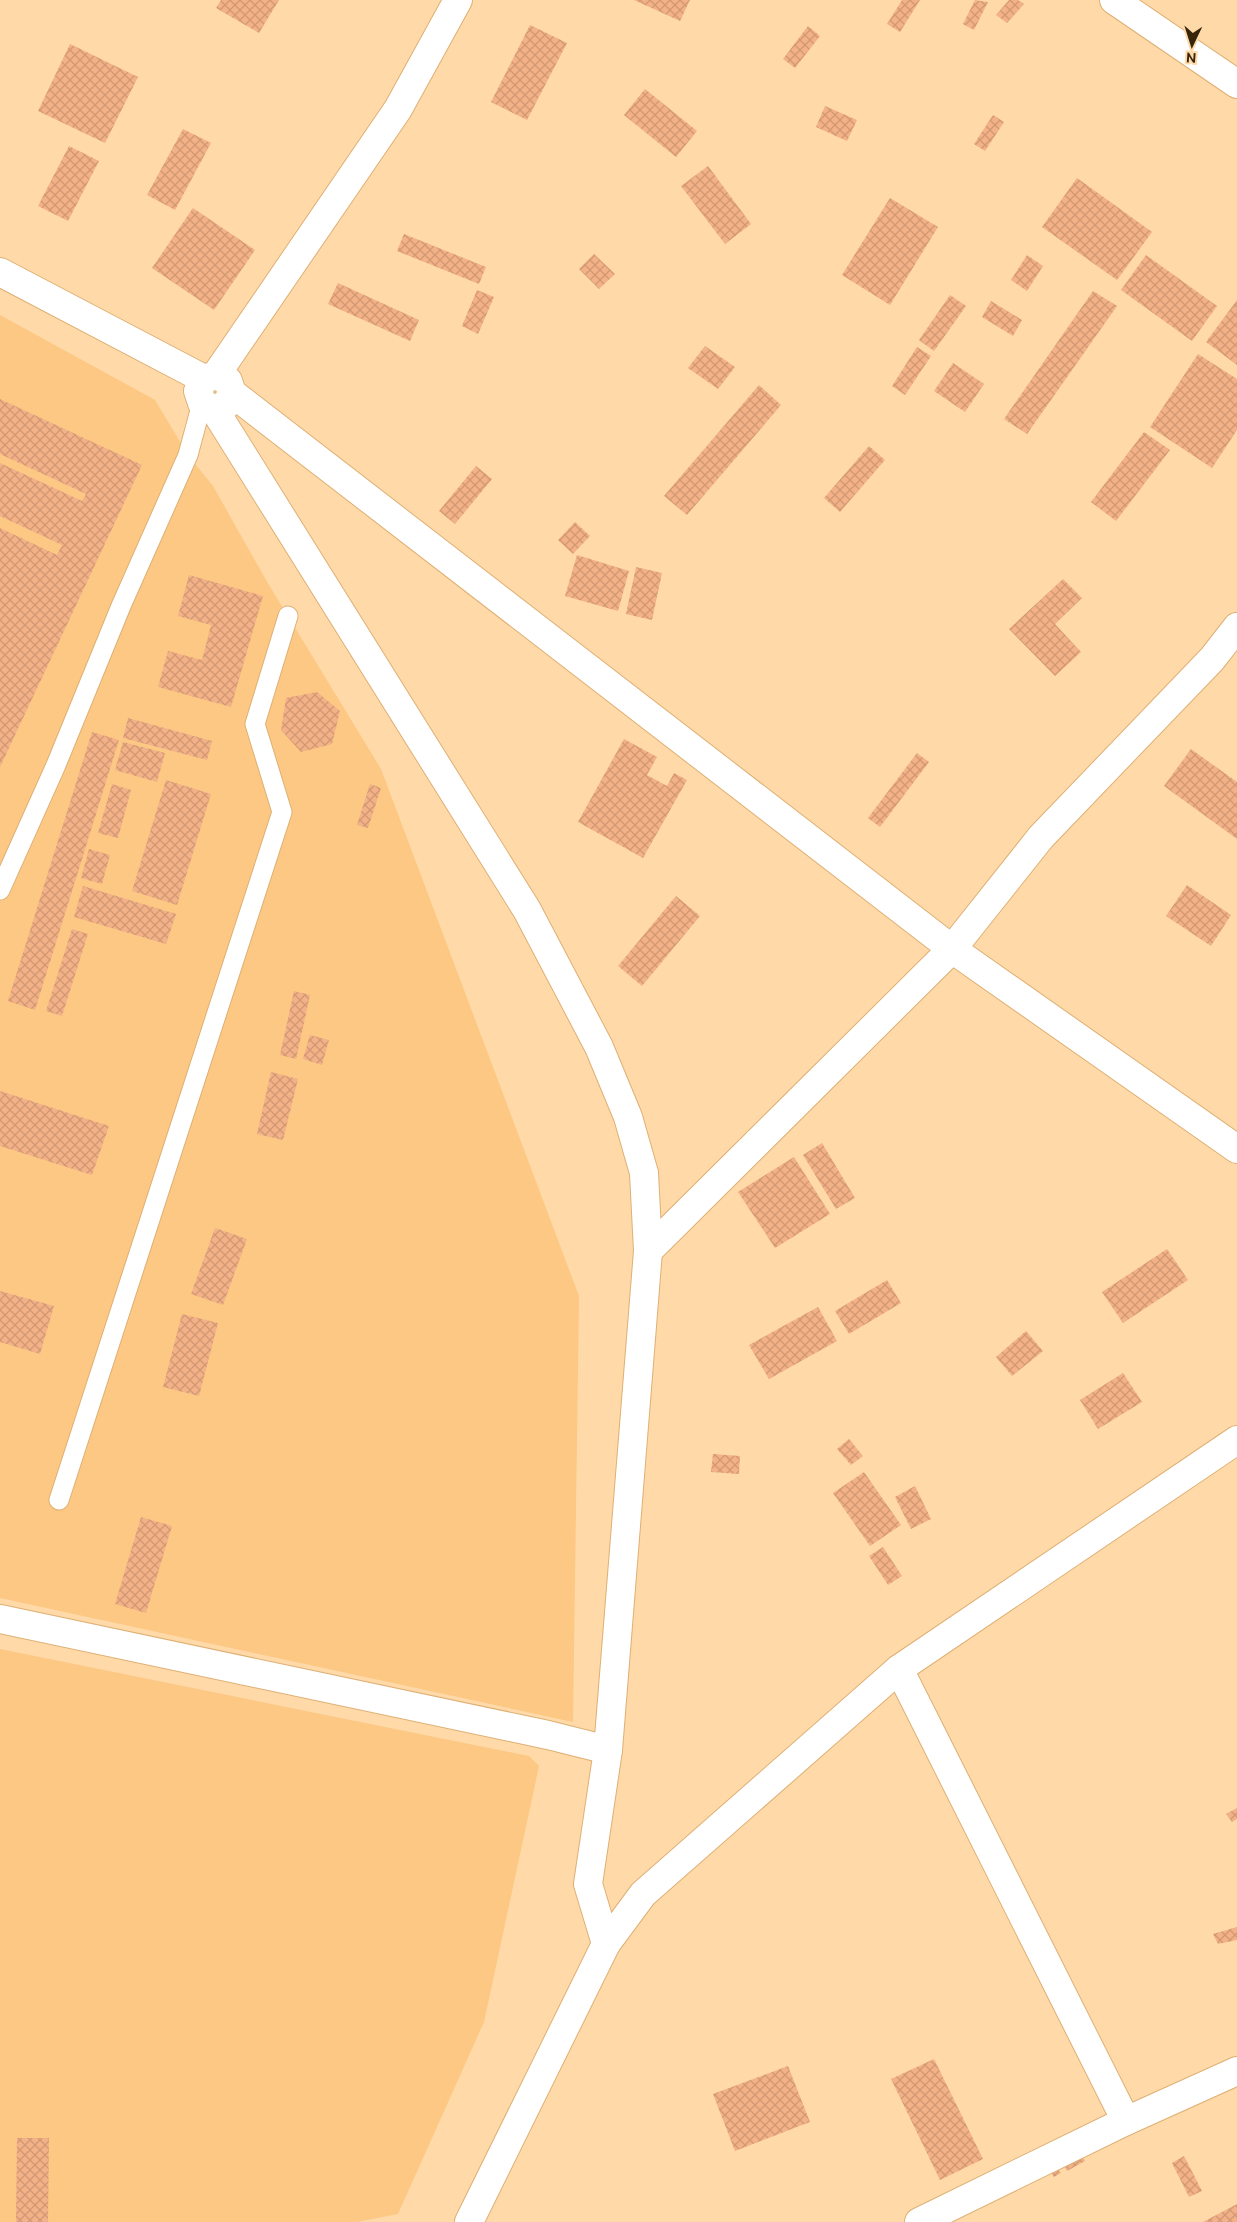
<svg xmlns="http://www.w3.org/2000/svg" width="1237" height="2222" font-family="Ubuntu,sans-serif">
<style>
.built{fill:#fcc884}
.building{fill:url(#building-cross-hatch)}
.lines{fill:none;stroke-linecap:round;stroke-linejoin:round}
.lane-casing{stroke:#deb074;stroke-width:21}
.street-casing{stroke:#deb074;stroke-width:30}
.lane{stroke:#fff;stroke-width:19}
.street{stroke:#fff;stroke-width:28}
</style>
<defs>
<pattern id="building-cross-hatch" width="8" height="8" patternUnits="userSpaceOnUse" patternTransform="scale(1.25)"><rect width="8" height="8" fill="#f3b187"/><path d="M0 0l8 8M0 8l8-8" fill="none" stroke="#d19873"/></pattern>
</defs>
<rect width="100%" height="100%" fill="#ffd9a8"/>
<g class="built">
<polygon points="0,315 155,400 188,455 213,486 266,580 381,769 579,1296 573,1722 0,1598"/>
<polygon points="0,1649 529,1756 539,1766 484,2022 398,2214 357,2222 0,2222"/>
</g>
<g class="building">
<polygon points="221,0 279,0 259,33 216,8"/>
<polygon points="634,0 690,0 680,21"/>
<polygon points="902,0 920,0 900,32 887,24"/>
<polygon points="975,0 988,2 974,30 963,24"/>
<polygon points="1009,0 1018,0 1024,4 1007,23 996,15"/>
<polygon points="530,25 567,43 527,120 491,102"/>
<polygon points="808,26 820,36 795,68 783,59"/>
<polygon points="70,44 138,77 105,143 38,111"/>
<polygon points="645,89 697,131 676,157 624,115"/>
<polygon points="825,106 857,120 847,141 816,127"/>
<polygon points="993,115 1004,122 985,151 974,144"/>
<polygon points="183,129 211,143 175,210 147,195"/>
<polygon points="69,146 99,161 68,221 38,206"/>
<polygon points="708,166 751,224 725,244 681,186"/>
<polygon points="1077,178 1152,232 1117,280 1042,227"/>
<polygon points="890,198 938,227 890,305 842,275"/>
<polygon points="193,208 255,250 214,310 152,268"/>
<polygon points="404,234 486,267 479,284 397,251"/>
<polygon points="594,254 615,274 599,289 579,269"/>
<polygon points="1027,255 1043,266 1027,291 1011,280"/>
<polygon points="1146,255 1217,306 1192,341 1121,290"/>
<polygon points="338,283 419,320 410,341 328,304"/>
<polygon points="477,290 494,297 478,334 462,326"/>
<polygon points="1093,291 1117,306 1027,434 1004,419"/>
<polygon points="950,295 966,306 934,351 919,340"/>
<polygon points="1237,300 1237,365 1206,342"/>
<polygon points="991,301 1022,320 1013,336 982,317"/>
<polygon points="705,346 735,367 718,389 688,368"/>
<polygon points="917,347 931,356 905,395 892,386"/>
<polygon points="1198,354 1237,379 1237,430 1212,468 1150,427"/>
<polygon points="953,363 984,384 965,412 934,391"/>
<polygon points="759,385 781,405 687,515 664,496"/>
<polygon points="0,399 142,465 0,767 0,528 57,555 62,545 0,516 0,463 82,501 86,494 0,454"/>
<polygon points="1144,432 1170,450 1116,521 1091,502"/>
<polygon points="869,446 885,460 840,512 824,498"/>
<polygon points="476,466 492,479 455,524 439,511"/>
<polygon points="575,522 590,536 573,554 558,540"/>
<polygon points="577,555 629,571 618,611 565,596"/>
<polygon points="636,567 662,573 652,620 626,614"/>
<polygon points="189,575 263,596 231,707 158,687 168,651 202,660 211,625 178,616"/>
<polygon points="1063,579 1082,598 1055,624 1081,652 1055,676 1009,629"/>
<polygon points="317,692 340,711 332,744 301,752 281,730 286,698"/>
<polygon points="128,718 212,741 207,760 123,738"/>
<polygon points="92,732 119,740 35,1010 8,1001"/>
<polygon points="624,739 657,757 647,775 667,786 674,773 687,780 643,858 578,822"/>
<polygon points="123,742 165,753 157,782 115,770"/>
<polygon points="1191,749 1237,782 1237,839 1164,786"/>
<polygon points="917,753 929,762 880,827 868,818"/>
<polygon points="166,780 211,794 177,905 132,891"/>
<polygon points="112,784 131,790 118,838 98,833"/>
<polygon points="370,784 381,788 368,828 357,825"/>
<polygon points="89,849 110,855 102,884 81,878"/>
<polygon points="1187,885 1231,915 1211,946 1166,916"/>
<polygon points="83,886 176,914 166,944 74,917"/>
<polygon points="676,896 700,916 642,986 618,966"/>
<polygon points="72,929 88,934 62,1016 46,1011"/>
<polygon points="294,991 310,995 296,1059 280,1055"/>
<polygon points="310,1035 329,1040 322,1065 303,1059"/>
<polygon points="271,1072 298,1079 283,1140 257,1134"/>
<polygon points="0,1091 109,1126 92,1175 0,1146"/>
<polygon points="822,1143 855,1198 836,1209 803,1155"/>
<polygon points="794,1157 830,1214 775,1248 738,1192"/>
<polygon points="215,1228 247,1239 223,1305 191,1294"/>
<polygon points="1167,1249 1188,1280 1123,1323 1102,1292"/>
<polygon points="887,1280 901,1303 849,1334 835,1311"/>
<polygon points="0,1291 54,1306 40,1354 0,1342"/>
<polygon points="818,1307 837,1341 769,1379 749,1345"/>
<polygon points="182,1314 218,1323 199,1396 163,1387"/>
<polygon points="1026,1331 1043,1351 1012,1376 996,1357"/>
<polygon points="1123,1373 1142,1402 1098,1429 1080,1400"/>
<polygon points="849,1439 863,1456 851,1465 837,1449"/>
<polygon points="713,1454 740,1456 739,1474 711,1472"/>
<polygon points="864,1472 901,1525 870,1546 833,1493"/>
<polygon points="915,1486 931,1519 911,1529 895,1497"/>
<polygon points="141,1517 172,1526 146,1613 115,1604"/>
<polygon points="883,1547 902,1576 888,1585 869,1556"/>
<polygon points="1237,1808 1237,1819 1232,1822 1226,1814"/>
<polygon points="1237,1927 1237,1940 1218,1944 1213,1934"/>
<polygon points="934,2059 983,2159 940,2180 891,2079"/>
<polygon points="788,2066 810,2122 735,2151 713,2094"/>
<polygon points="17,2138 49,2138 48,2222 16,2222"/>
<polygon points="1080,2152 1085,2161 1067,2171 1062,2162"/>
<polygon points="1184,2156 1202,2191 1189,2197 1172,2163"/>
<polygon points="1053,2163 1061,2173 1054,2177 1047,2167"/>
<polygon points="1237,2204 1237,2222 1203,2222"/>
</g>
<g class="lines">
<g class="lane-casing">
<g id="lane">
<polyline points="0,890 56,765 121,606 188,455 202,403"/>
<polyline points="59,1500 282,812 255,724 288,616"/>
</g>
</g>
<g class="street-casing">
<g id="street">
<polyline points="1114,0 1237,84"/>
<polyline points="0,272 204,379"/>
<polyline points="216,375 398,109 458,0"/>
<polyline points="232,393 952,949 1237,1149"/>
<polyline points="214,409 226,405 232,393 228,381 216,375 204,379 198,391 202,403 214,409 527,910 599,1047 628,1117 644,1173 648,1251 608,1750 588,1884 606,1944"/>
<polyline points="648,1251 952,949 1041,837 1212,659 1237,627"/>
<polyline points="0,1619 548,1735 608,1750"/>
<polyline points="899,1669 1126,2121"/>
<polyline points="469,2222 606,1944 643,1894 899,1669 1237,1440"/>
<polyline points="919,2222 1126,2121 1237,2071"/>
</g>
</g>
<use href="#lane" class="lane"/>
<use href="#street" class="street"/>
</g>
<g transform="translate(1192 45) rotate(184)" stroke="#ffd9a8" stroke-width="4" paint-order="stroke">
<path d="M0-4L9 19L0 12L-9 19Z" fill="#36240b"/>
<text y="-8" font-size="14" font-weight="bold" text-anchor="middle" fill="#36240b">N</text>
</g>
</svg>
